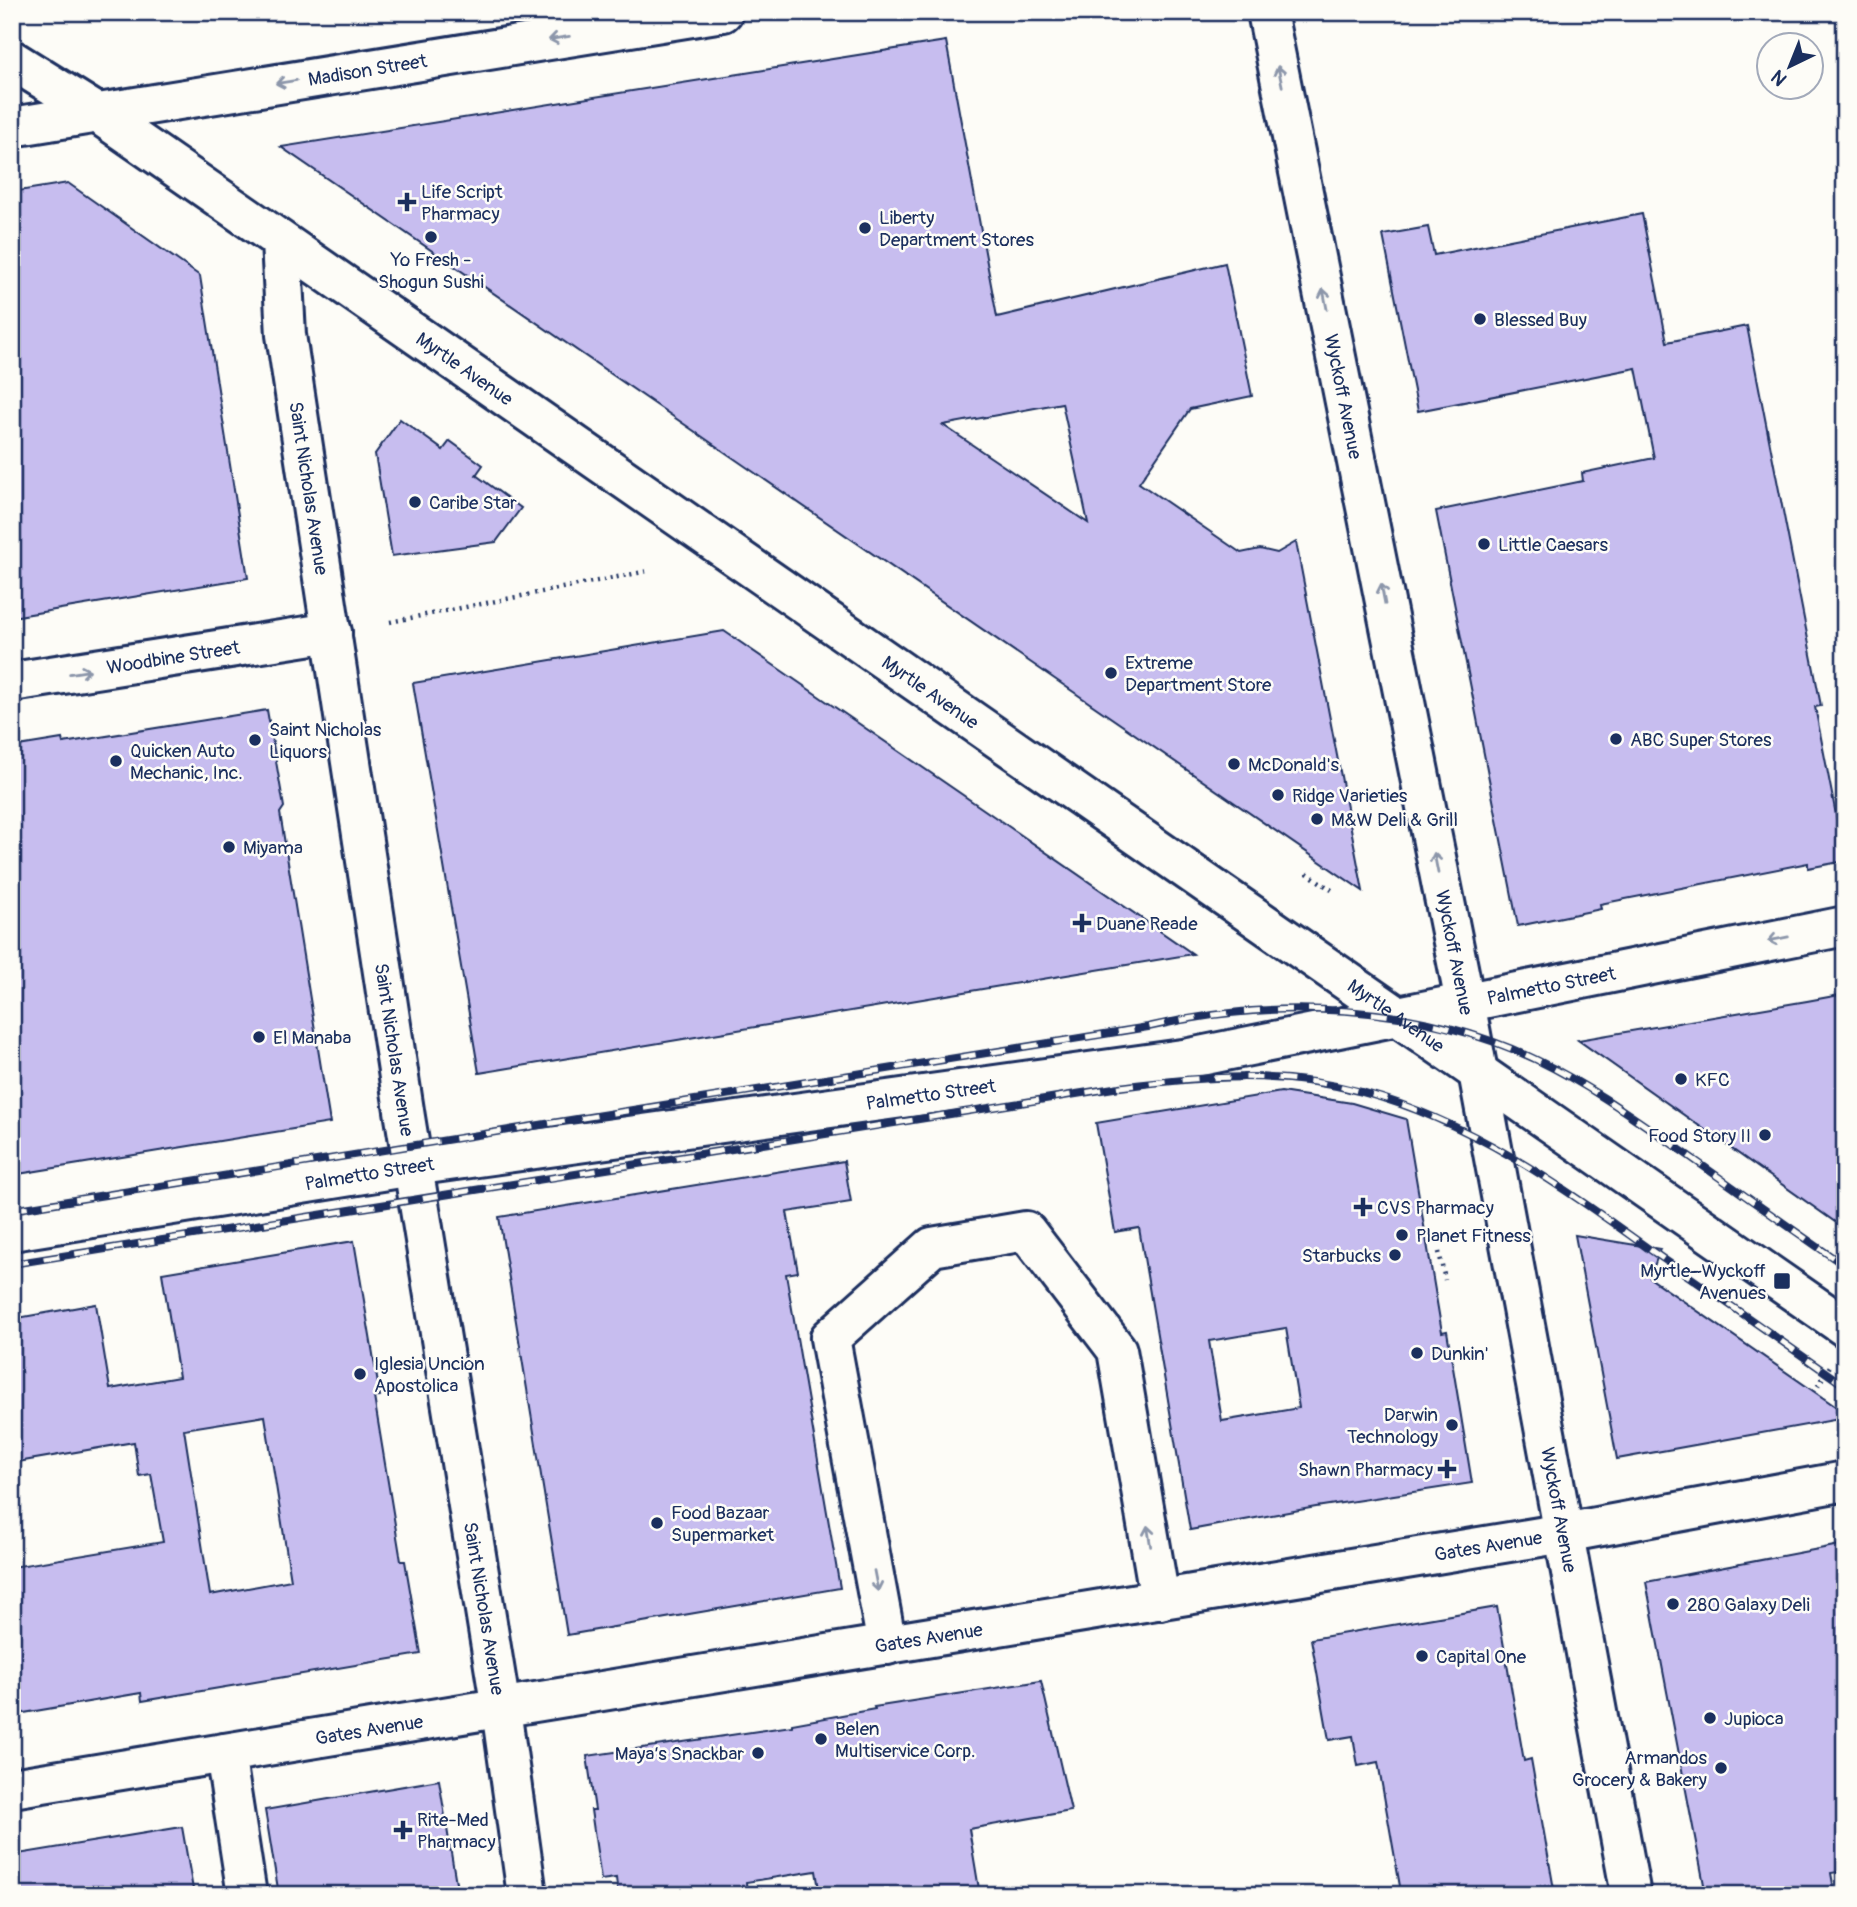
<svg xmlns="http://www.w3.org/2000/svg" width="1857" height="1907" font-family="Pangolin,sans-serif">
<style>
.building{fill:#c7bdef;stroke:#1b2f5e;stroke-width:2;fill-rule:evenodd}
.lines{fill:none;stroke-linecap:round;stroke-linejoin:round}
.minor-casing{stroke:#1b2f5e;stroke-width:44}
.major-casing{stroke:#1b2f5e;stroke-width:44}
.path{stroke:#1b2f5e;stroke-width:4.5;stroke-dasharray:2 5;stroke-linecap:butt}
.minor{stroke:#fdfcf7;stroke-width:38}
.major{stroke:#fdfcf7;stroke-width:38}
.rail-casing{stroke:#1b2f5e;stroke-width:8}
.rail{stroke:#fdfcf7;stroke-width:5;stroke-dasharray:16;stroke-linecap:butt}
.oneway{stroke:#8c96aa}
.poi-dot{fill:#1b2f5e;stroke:#fdfcf7;stroke-width:2.5}
.labels{text-anchor:middle;stroke-width:5;stroke-linejoin:round;paint-order:stroke}
.street-label{font-size:19px;fill:#1b2f5e;stroke:#fdfcf7}
.poi-label{font-size:19px;fill:#1b2f5e;stroke:#fdfcf7;text-anchor:start}
</style>
<rect width="100%" height="100%" fill="#fdfcf7"/>
<filter id="ink" filterUnits="userSpaceOnUse"><feTurbulence type="fractalNoise" baseFrequency=".0143" numOctaves="2"/><feDisplacementMap in="SourceGraphic" scale="14" xChannelSelector="R" yChannelSelector="G"/><feConvolveMatrix kernelMatrix="1 2 1 2 8 2 1 2 1" color-interpolation-filters="sRGB"/></filter>
<g filter="url(#ink)">
<g class="building">
<path d="M946 41 997 317 1225 263 1252 396 1190 409 1139 483 1241 553 1260 549 1277 553 1296 542 1363 891 281 147ZM1062 403 1088 523 943 425Z"/>
<polygon points="68,183 200,276 248,578 12,617 12,192"/>
<polygon points="1642,214 1667,342 1747,326 1821,706 1815,707 1845,861 1808,868 1808,863 1600,904 1601,909 1518,926 1436,511 1583,481 1582,473 1654,458 1636,368 1418,411 1383,235 1428,227 1434,255"/>
<polygon points="400,419 443,450 450,441 483,465 476,475 521,508 496,542 392,556 375,454"/>
<polygon points="724,631 1005,824 1193,954 479,1073 413,683"/>
<polygon points="267,710 284,807 280,813 330,1123 12,1175 12,747 62,739 63,743"/>
<polygon points="1845,994 1845,1229 1578,1040 1807,1001"/>
<path d="M1281 1092 1352 1103 1406 1119 1442 1332 1447 1331 1472 1483 1316 1507 1190 1530 1139 1228 1115 1232 1096 1123ZM1286 1328 1299 1408 1222 1421 1209 1341Z"/>
<polygon points="844,1161 851,1202 787,1212 798,1272 786,1274 840,1588 567,1635 499,1217"/>
<polygon points="1575,1235 1660,1249 1650,1278 1845,1413 1845,1418 1617,1459"/>
<path d="M354 1241 380 1396 374 1397 401 1561H405L421 1654 142 1701 141 1693 12 1715V1567L163 1542 151 1474 139 1476 134 1442 12 1463V1319L96 1304 110 1389 179 1377 162 1273ZM265 1416 291 1580 210 1595 184 1429Z"/>
<polygon points="1845,1544 1845,1871 1831,1873 1835,1895 1706,1895 1646,1582"/>
<polygon points="1497,1607 1524,1761 1531,1759 1555,1895 1436,1895 1435,1886 1401,1892 1378,1762 1358,1766 1353,1736 1329,1740 1311,1639"/>
<polygon points="1041,1681 1071,1811 969,1829 980,1895 820,1895 816,1871 746,1882 747,1895 618,1895 616,1878 601,1880 591,1810 595,1810 587,1756 792,1726 792,1724 875,1709 874,1707"/>
<polygon points="439,1780 458,1895 279,1895 265,1810"/>
<polygon points="182,1827 194,1895 12,1895 12,1855"/>
</g>
<g class="lines">
<g class="minor-casing">
<g id="minor">
<path id="s1" d="M1267 12 1465 1002 1631 1895"/>
<path id="s2" d="M12 127 723 12"/>
<path id="s3" d="M281 242 286 335 405 1117 501 1709 527 1895"/>
<path id="s4" d="M12 682 332 632"/>
<path id="s5" d="M12 1231 413 1166 1190 1058 1845 926"/>
<polyline points="887,1645 830,1338 932,1247 1026,1231 1117,1350 1160,1600"/>
<polyline points="225,1753 247,1895"/>
<path id="s6" d="M12 1788 1564 1533 1845 1481"/>
</g>
</g>
<g class="major-casing">
<g id="major">
<path id="s7" d="M12 60 97 113 1845 1327"/>
</g>
</g>
<g class="path">
<polyline points="390,622 648,571"/>
<polyline points="1307,873 1333,891"/>
<polyline points="1439,1252 1445,1280"/>
<polyline points="1814,1392 1830,1366"/>
</g>
<use href="#minor" class="minor"/>
<use href="#major" class="major"/>
<g class="rail-casing">
<g id="rail">
<path d="M12 1210 1148 1027C1276 997 1417 1003 1537 1060 1591 1086 1640 1122 1689 1156 1741 1193 1793 1230 1845 1266"/>
<path d="M12 1264 1120 1087C1201 1076 1282 1070 1362 1092 1470 1121 1560 1185 1649 1249 1715 1294 1780 1340 1845 1386"/>
</g>
</g>
<use href="#rail" class="rail"/>
</g>
<defs><path id="oneway-shaft" d="M-6 0H5M1.5-3L5.5 0L1.5 3" fill="none" stroke-width="1.6" stroke-linecap="round" stroke-linejoin="round" transform="scale(1.75)"/></defs>
<g class="oneway">
<use href="#oneway-shaft" transform="translate(559 38) rotate(171)"/>
<use href="#oneway-shaft" transform="translate(1280 76) rotate(-102)"/>
<use href="#oneway-shaft" transform="translate(286 82) rotate(171)"/>
<use href="#oneway-shaft" transform="translate(1325 299) rotate(-101)"/>
<use href="#oneway-shaft" transform="translate(1383 594) rotate(-101)"/>
<use href="#oneway-shaft" transform="translate(80 672) rotate(-9)"/>
<use href="#oneway-shaft" transform="translate(1436 863) rotate(-101)"/>
<use href="#oneway-shaft" transform="translate(1778 939) rotate(169)"/>
<use href="#oneway-shaft" transform="translate(1149 1536) rotate(-99)"/>
<use href="#oneway-shaft" transform="translate(876 1581) rotate(79)"/>
</g>
</g>
<g class="poi-dot">
<path d="M403.5 191.5h7v7h7v7h-7v7h-7v-7h-7v-7h7z"/>
<circle cx="865" cy="228" r="7"/>
<circle cx="431" cy="237" r="7"/>
<circle cx="1480" cy="319" r="7"/>
<circle cx="415" cy="502" r="7"/>
<circle cx="1484" cy="544" r="7"/>
<circle cx="1111" cy="673" r="7"/>
<circle cx="1616" cy="739" r="7"/>
<circle cx="255" cy="740" r="7"/>
<circle cx="116" cy="761" r="7"/>
<circle cx="1234" cy="764" r="7"/>
<circle cx="1278" cy="795" r="7"/>
<circle cx="1317" cy="819" r="7"/>
<circle cx="229" cy="847" r="7"/>
<path d="M1078.5 912.5h7v7h7v7h-7v7h-7v-7h-7v-7h7z"/>
<circle cx="259" cy="1037" r="7"/>
<circle cx="1681" cy="1079" r="7"/>
<circle cx="1765" cy="1135" r="7"/>
<path d="M1359.5 1196.5h7v7h7v7h-7v7h-7v-7h-7v-7h7z"/>
<circle cx="1402" cy="1235" r="7"/>
<circle cx="1395" cy="1255" r="7"/>
<rect x="1773" y="1272" width="18" height="18" rx="3.5"/>
<circle cx="1417" cy="1353" r="7"/>
<circle cx="360" cy="1374" r="7"/>
<circle cx="1452" cy="1425" r="7"/>
<path d="M1443.5 1458.5h7v7h7v7h-7v7h-7v-7h-7v-7h7z"/>
<circle cx="657" cy="1523" r="7"/>
<circle cx="1673" cy="1604" r="7"/>
<circle cx="1422" cy="1656" r="7"/>
<circle cx="1710" cy="1718" r="7"/>
<circle cx="821" cy="1739" r="7"/>
<circle cx="758" cy="1753" r="7"/>
<circle cx="1721" cy="1768" r="7"/>
<path d="M399.5 1819.5h7v7h7v7h-7v7h-7v-7h-7v-7h7z"/>
</g>
<g class="labels">
<g class="street-label">
<text dy="7" stroke="none"><textPath href="#s2" startOffset="360">Madison Street</textPath></text>
<text dy="7" stroke="none"><textPath href="#s7" startOffset="548">Myrtle Avenue</textPath></text>
<text dy="7" stroke="none"><textPath href="#s1" startOffset="392">Wyckoff Avenue</textPath></text>
<text dy="7" stroke="none"><textPath href="#s3" startOffset="248">Saint Nicholas Avenue</textPath></text>
<text dy="7" stroke="none"><textPath href="#s4" startOffset="163">Woodbine Street</textPath></text>
<text dy="7" stroke="none"><textPath href="#s7" startOffset="1115">Myrtle Avenue</textPath></text>
<text dy="7" stroke="none"><textPath href="#s1" startOffset="959">Wyckoff Avenue</textPath></text>
<text dy="7" stroke="none"><textPath href="#s5" startOffset="1559">Palmetto Street</textPath></text>
<text dy="7" stroke="none"><textPath href="#s7" startOffset="1682">Myrtle Avenue</textPath></text>
<text dy="7" stroke="none"><textPath href="#s3" startOffset="816">Saint Nicholas Avenue</textPath></text>
<text dy="7" stroke="none"><textPath href="#s5" startOffset="929">Palmetto Street</textPath></text>
<text dy="7" stroke="none"><textPath href="#s5" startOffset="362">Palmetto Street</textPath></text>
<text dy="7" stroke="none"><textPath href="#s1" startOffset="1526">Wyckoff Avenue</textPath></text>
<text dy="7" stroke="none"><textPath href="#s6" startOffset="1496">Gates Avenue</textPath></text>
<text dy="7" stroke="none"><textPath href="#s3" startOffset="1382">Saint Nicholas Avenue</textPath></text>
<text dy="7" stroke="none"><textPath href="#s6" startOffset="929">Gates Avenue</textPath></text>
<text dy="7" stroke="none"><textPath href="#s6" startOffset="362">Gates Avenue</textPath></text>
</g>
<g class="poi-label">
<text x="421" y="198">Life Script<tspan x="421" dy="22">Pharmacy</tspan></text>
<text x="879" y="224">Liberty<tspan x="879" dy="22">Department Stores</tspan></text>
<text x="431" y="266" text-anchor="middle">Yo Fresh -<tspan x="431" dy="22">Shogun Sushi</tspan></text>
<text x="1494" y="326">Blessed Buy</text>
<text x="429" y="509">Caribe Star</text>
<text x="1498" y="551">Little Caesars</text>
<text x="1125" y="669">Extreme<tspan x="1125" dy="22">Department Store</tspan></text>
<text x="269" y="736">Saint Nicholas<tspan x="269" dy="22">Liquors</tspan></text>
<text x="1630" y="746">ABC Super Stores</text>
<text x="130" y="757">Quicken Auto<tspan x="130" dy="22">Mechanic, Inc.</tspan></text>
<text x="1248" y="771">McDonald's</text>
<text x="1292" y="802">Ridge Varieties</text>
<text x="1331" y="826">M&amp;W Deli &amp; Grill</text>
<text x="243" y="854">Miyama</text>
<text x="1096" y="930">Duane Reade</text>
<text x="273" y="1044">El Manaba</text>
<text x="1695" y="1086">KFC</text>
<text x="1751" y="1142" text-anchor="end">Food Story II</text>
<text x="1377" y="1214">CVS Pharmacy</text>
<text x="1416" y="1242">Planet Fitness</text>
<text x="1381" y="1262" text-anchor="end">Starbucks</text>
<text x="1766" y="1277" text-anchor="end">Myrtle–Wyckoff<tspan x="1766" dy="22">Avenues</tspan></text>
<text x="1431" y="1360">Dunkin'</text>
<text x="374" y="1370">Iglesia Uncion<tspan x="374" dy="22">Apostolica</tspan></text>
<text x="1438" y="1421" text-anchor="end">Darwin<tspan x="1438" dy="22">Technology</tspan></text>
<text x="1433" y="1476" text-anchor="end">Shawn Pharmacy</text>
<text x="671" y="1519">Food Bazaar<tspan x="671" dy="22">Supermarket</tspan></text>
<text x="1687" y="1611">280 Galaxy Deli</text>
<text x="1436" y="1663">Capital One</text>
<text x="1724" y="1725">Jupioca</text>
<text x="835" y="1735">Belen<tspan x="835" dy="22">Multiservice Corp.</tspan></text>
<text x="744" y="1760" text-anchor="end">Maya’s Snackbar</text>
<text x="1707" y="1764" text-anchor="end">Armandos<tspan x="1707" dy="22">Grocery &amp; Bakery</tspan></text>
<text x="417" y="1826">Rite-Med<tspan x="417" dy="22">Pharmacy</tspan></text>
</g>
</g>
<rect width="1857" height="1907" fill="none" stroke="#fdfcf7" stroke-width="42"/>
<rect x="21" y="21" width="1815" height="1865" fill="none" stroke="#1b2f5e" stroke-width="2.5" filter="url(#ink)"/>
<g transform="translate(1790 66) rotate(223)"><circle r="33" fill="#fdfcf7" stroke="#a3aaba" stroke-width="2"/>
<path d="M0-5L12 26L0 18L-12 26Z" fill="#1b2f5e"/>
<text y="-10" font-size="19" font-weight="bold" text-anchor="middle" fill="#1b2f5e">N</text>
</g>
</svg>
